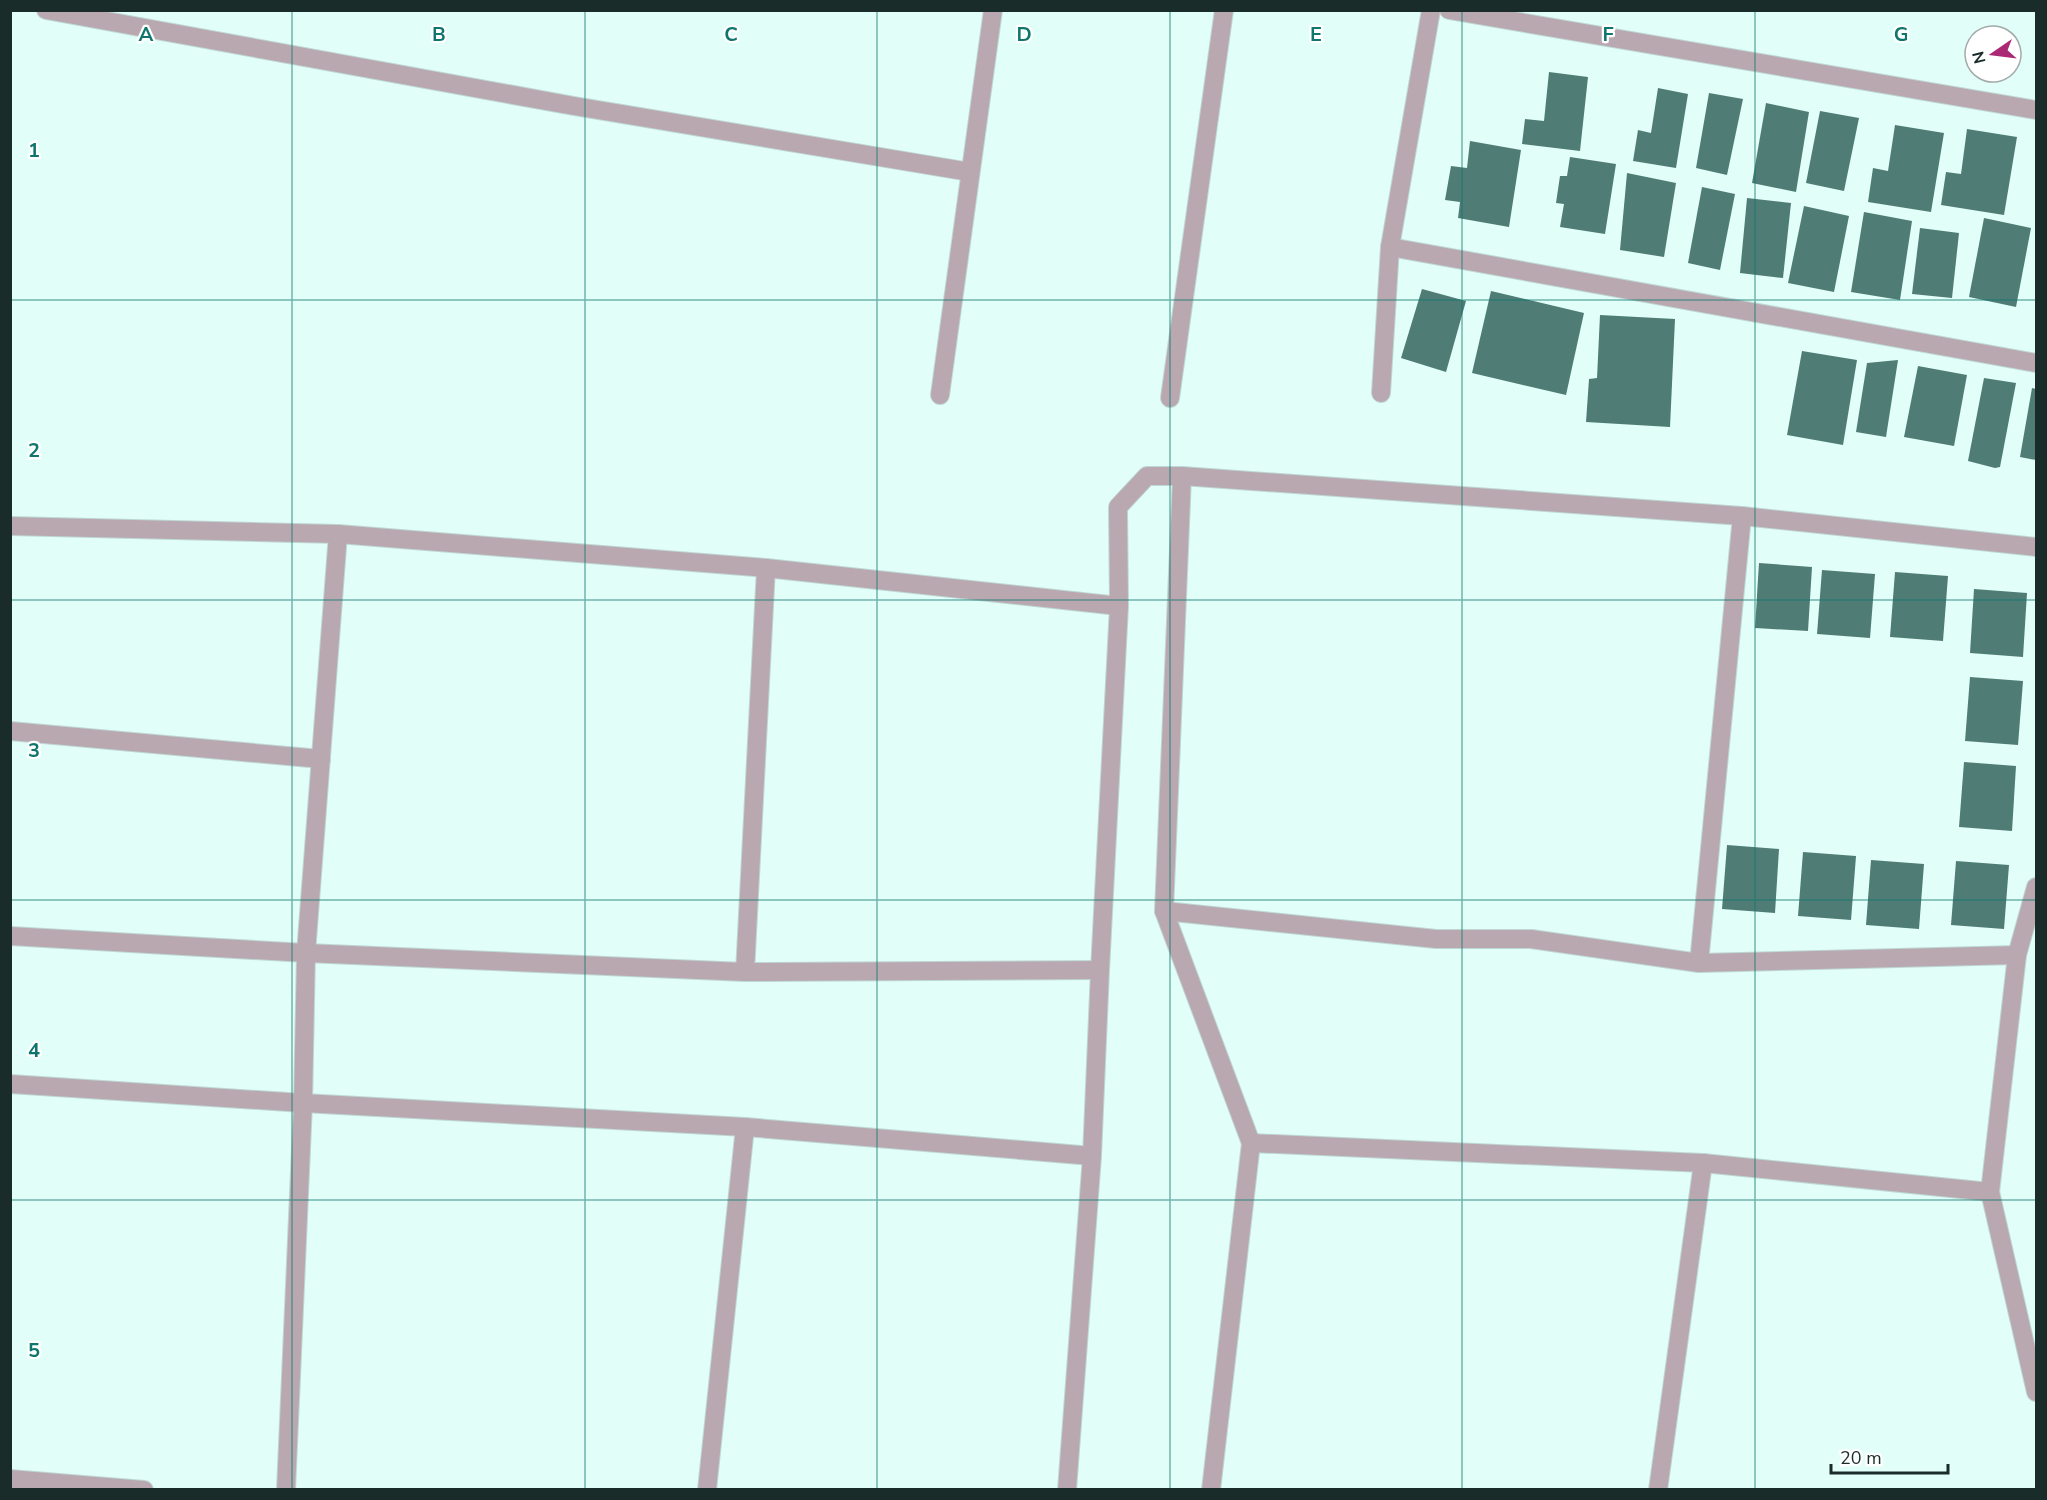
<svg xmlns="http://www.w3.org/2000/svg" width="2047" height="1500" font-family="'Nunito Sans',sans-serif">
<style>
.building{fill:#507c76}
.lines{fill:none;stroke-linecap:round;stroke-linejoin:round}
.street-casing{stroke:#bed8d4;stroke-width:20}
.street{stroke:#b9a8af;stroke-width:18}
.grid{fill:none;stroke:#0f766e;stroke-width:1.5;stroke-opacity:0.55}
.grid-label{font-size:20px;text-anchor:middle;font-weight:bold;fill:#0f766e;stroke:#fff;stroke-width:4.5;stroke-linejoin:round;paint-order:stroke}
</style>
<rect width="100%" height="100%" fill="#e2fef9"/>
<g class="building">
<polygon points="1549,72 1588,77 1580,151 1522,144 1525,119 1544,121"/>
<polygon points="1658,88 1688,94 1676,168 1633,161 1638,130 1651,133"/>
<polygon points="1709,93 1743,99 1727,175 1696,168"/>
<polygon points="1766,103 1809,112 1796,192 1752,183"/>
<polygon points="1820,111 1859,118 1844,191 1806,183"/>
<polygon points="1895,125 1944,133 1931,212 1868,202 1873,168 1888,171"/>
<polygon points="1967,129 2017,137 2004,215 1941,205 1946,172 1961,174"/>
<polygon points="1470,141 1521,150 1509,227 1458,218 1460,202 1445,200 1451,166 1467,168"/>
<polygon points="1570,157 1616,164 1605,234 1560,227 1564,204 1556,203 1560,176 1567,176"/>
<polygon points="1627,173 1676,183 1664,257 1620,250"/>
<polygon points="1702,187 1735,194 1720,270 1688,263"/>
<polygon points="1747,198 1791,203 1783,278 1740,273"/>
<polygon points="1804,206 1849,216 1834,292 1788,283"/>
<polygon points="1864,212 1912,221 1900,300 1851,292"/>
<polygon points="1984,218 2031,228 2016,307 1969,297"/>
<polygon points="1920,228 1959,233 1952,298 1912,294"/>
<polygon points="1422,289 1466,301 1446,372 1401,358"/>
<polygon points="1491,291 1584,313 1566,395 1472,373"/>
<polygon points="1600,315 1675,319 1670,427 1586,422 1589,379 1597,378"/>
<polygon points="1802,351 1857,360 1843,445 1787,435"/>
<polygon points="1898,360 1886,437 1856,432 1867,363"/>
<polygon points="1918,366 1967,375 1954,446 1904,437"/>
<polygon points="1984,378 2016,383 2000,467 1995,468 1968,461"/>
<polygon points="2032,388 2036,389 2036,460 2020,457"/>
<polygon points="1759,563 1812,567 1808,631 1755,628"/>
<polygon points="1822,570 1875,574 1870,638 1817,634"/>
<polygon points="1895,572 1948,576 1943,641 1890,637"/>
<polygon points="1974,589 2027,593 2023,657 1970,653"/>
<polygon points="1970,677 2023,681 2018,745 1965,741"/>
<polygon points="1964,762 2016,766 2012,831 1959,827"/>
<polygon points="1727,845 1779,849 1775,913 1722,909"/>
<polygon points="1803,852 1856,856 1851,920 1798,916"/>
<polygon points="1871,860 1924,864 1919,929 1866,925"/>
<polygon points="1956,861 2009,865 2004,929 1951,925"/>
</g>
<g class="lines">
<g class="street-casing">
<g id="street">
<polyline points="46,10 574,106 970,172"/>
<polyline points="1431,10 1390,247 2036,363"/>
<polyline points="1449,10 2036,110"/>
<polyline points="1381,393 1390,247"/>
<polyline points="940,395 993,10"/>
<polyline points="1170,398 1224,10"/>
<polyline points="1182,476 1164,911 1251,1143 1211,1490"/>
<polyline points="10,526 338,534 766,568 1119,606 1118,507 1147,476 1182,476 1742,516 2036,547"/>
<polyline points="10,731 321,759"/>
<polyline points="2036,887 2017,955 1990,1192 2036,1392"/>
<polyline points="1164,911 1436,939 1531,939 1699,963 2017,955"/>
<polyline points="10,936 306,953 745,972 1100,970"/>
<polyline points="1699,963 1742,516"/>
<polyline points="745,972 766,568"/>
<polyline points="10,1084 303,1103 745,1127 1092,1156"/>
<polyline points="1251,1143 1703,1163 1990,1192"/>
<polyline points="10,1479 144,1490"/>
<polyline points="286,1490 303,1103 306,953 338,534"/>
<polyline points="707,1490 745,1127"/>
<polyline points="1067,1490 1092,1156 1100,970 1119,606"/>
<polyline points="1658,1490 1703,1163"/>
</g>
</g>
<use href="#street" class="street"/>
</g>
<path class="grid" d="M292 10V1490M585 10V1490M877 10V1490M1170 10V1490M1462 10V1490M1755 10V1490M10 300H2036M10 600H2036M10 900H2036M10 1200H2036"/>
<g class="grid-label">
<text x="146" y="41">A</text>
<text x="439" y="41">B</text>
<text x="731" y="41">C</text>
<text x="1024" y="41">D</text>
<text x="1316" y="41">E</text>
<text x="1608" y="41">F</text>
<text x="1901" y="41">G</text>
<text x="34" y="157">1</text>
<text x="34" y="457">2</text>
<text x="34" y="757">3</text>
<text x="34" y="1057">4</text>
<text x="34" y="1357">5</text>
</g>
<rect width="2047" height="1500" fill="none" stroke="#1a2c2a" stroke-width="24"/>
<g transform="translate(1993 54) rotate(256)"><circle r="28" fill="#ffffff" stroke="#a3abaa" stroke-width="1.5"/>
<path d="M0-4.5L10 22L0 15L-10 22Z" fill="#aa2874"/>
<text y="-9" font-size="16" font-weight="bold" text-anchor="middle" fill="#1a2c2a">N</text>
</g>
<path d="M1831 1464v9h117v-9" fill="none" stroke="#1a2c2a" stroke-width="3"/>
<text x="1840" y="1464" font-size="18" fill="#1a2c2a" stroke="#ffffff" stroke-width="4.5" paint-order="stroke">20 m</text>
</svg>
